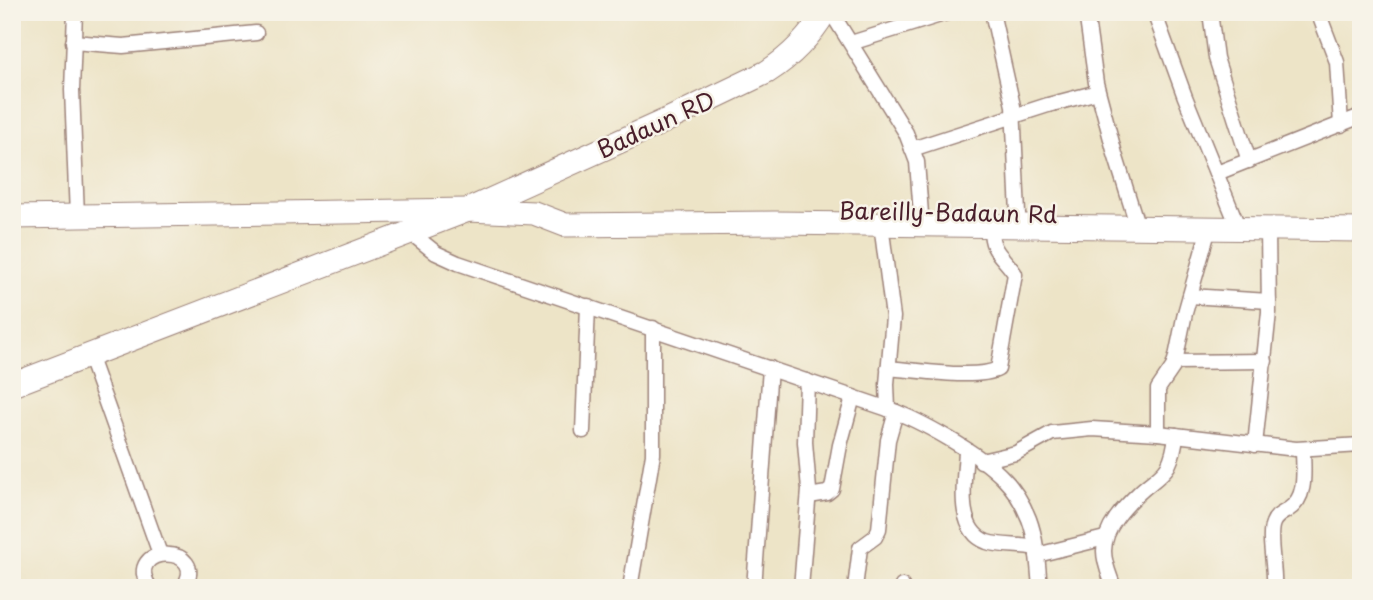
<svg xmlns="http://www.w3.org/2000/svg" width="1373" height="600" font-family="'Playpen Sans',sans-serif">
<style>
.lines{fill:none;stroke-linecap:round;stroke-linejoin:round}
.minor-casing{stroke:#9c8279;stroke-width:17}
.primary-casing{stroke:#9c8279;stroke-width:25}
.minor{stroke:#fff;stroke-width:14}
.primary{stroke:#fff;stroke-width:23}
.labels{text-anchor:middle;stroke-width:5;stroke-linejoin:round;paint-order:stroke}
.street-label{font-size:23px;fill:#4a1f2b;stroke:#f7f3e8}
</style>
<rect width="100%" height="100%" fill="#f7f3e8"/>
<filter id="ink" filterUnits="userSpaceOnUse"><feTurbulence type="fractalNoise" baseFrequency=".0143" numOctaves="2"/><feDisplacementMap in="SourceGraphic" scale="14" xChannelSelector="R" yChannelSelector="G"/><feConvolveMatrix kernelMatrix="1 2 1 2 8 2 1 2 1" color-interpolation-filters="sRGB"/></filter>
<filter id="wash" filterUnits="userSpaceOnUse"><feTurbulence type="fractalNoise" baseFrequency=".00686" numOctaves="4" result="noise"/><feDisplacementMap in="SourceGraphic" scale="28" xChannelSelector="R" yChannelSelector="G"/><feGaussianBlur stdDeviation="1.57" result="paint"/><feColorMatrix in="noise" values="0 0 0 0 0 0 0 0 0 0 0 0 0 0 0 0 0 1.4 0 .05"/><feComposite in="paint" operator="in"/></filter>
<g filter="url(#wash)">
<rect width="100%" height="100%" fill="#ede4c7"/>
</g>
<g filter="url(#ink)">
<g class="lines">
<g class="minor-casing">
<g id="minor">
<polyline points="75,12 72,90 77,216"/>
<polyline points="831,12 906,133 917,162 921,214"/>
<polyline points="992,12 1013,106 1018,214"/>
<polyline points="1086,12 1096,83 1115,154 1135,218"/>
<polyline points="1154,12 1185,97 1239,229"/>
<polyline points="1210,12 1216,58 1249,161"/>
<polyline points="1318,12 1337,62 1341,125"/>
<polyline points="73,42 123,46 256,33"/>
<polyline points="851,43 950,12"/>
<polyline points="912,149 1048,105 1098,92"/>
<polyline points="1217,173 1361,116"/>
<polyline points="881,224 893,317 887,384 888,409"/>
<path d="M411 233 436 253 458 263 888 409C920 420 980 454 1003 478 1014 489 1023 504 1029 519 1037 540 1038 565 1040 588"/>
<polyline points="1190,296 1269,301"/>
<polyline points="89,355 160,554"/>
<polyline points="1175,362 1265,361"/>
<path d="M888 368C914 370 977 380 998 369L1015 274C1002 254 990 253 991 225"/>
<polyline points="583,431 588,306"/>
<polyline points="1158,433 1158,389 1173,367 1176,357 1185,313 1209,228"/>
<polyline points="1255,445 1269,312 1268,229"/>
<path d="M966 451C965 477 954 530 987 542 999 546 1021 545 1036 548"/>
<polyline points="981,461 1016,453 1052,433 1092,429 1158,433 1296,449 1361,445"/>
<polyline points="809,496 827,493 832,489 840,445 853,397"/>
<polyline points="1037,555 1105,538"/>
<path d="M150 588C120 543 213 544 183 588"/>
<polyline points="630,588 653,454 653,328"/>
<polyline points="754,588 770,368"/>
<polyline points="801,588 809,490 805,442 807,381"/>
<polyline points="855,588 860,548 875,537 879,529 888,440 896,412"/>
<polyline points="902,588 902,586"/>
<path d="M1114 588C1110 576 1104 564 1104 551 1104 528 1124 507 1140 492 1149 483 1161 477 1168 466 1173 456 1175 446 1176 435"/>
<path d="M1274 588C1276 570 1267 537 1273 523 1276 515 1282 514 1289 509 1308 497 1303 469 1303 449"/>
</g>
</g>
<g class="primary-casing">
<g id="primary">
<polyline points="12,217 468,210 534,213 565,225 775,223 1361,230"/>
<path d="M12 385 468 210 667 120 767 72C792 56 810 37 825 12"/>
</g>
</g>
<use href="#minor" class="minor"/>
<use href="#primary" class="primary"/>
</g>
</g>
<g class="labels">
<g class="street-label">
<text transform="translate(656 125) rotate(-25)" y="8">Badaun RD</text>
<text transform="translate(948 213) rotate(1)" y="8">Bareilly-Badaun Rd</text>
</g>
</g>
<rect width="1373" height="600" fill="none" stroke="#f7f3e8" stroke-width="42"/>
</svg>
